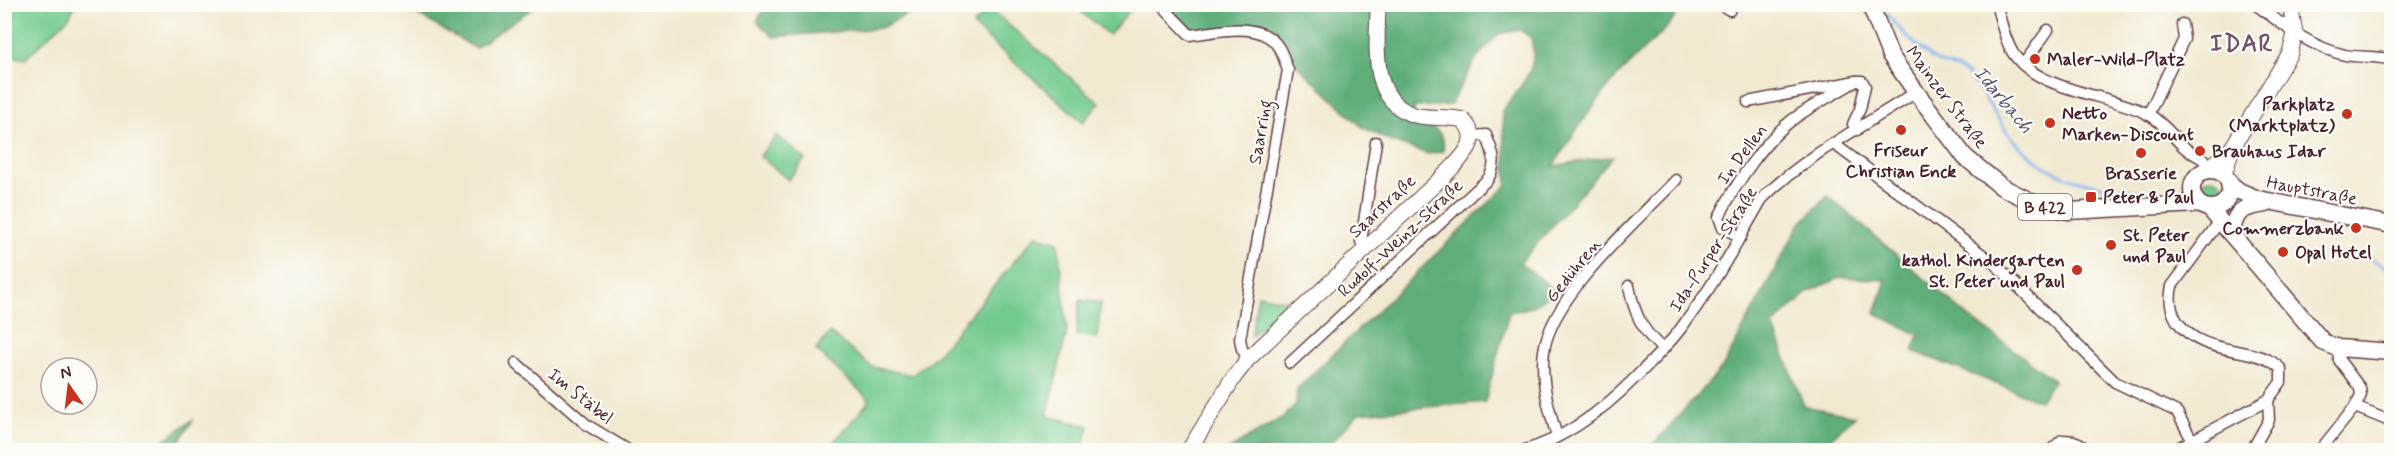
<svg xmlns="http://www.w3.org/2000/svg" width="2396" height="455" font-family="Mynerve,sans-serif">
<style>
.green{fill:#73ca8f;stroke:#5e745d;stroke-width:1.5}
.forest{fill:#5eae7a;stroke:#546652;stroke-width:1.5}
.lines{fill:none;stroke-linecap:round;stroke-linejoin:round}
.stream{stroke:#82b3ee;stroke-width:3}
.street-casing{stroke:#633d44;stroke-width:13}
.secondary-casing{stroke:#633d44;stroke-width:17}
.primary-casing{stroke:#633d44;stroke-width:19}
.street{stroke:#fff;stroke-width:10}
.secondary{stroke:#fff;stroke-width:15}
.primary{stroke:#fff;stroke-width:16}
.poi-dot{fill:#c8321e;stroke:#fdfcf7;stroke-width:2}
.labels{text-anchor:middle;stroke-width:4.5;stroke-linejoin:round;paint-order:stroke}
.shield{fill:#fdfcf7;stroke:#806168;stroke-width:1.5}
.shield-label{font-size:16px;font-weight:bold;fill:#4a1f2b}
.poi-label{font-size:18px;font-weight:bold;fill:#4a1f2b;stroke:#fdfcf7;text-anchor:start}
.street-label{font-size:18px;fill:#4a1f2b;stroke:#fdfcf7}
.water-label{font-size:20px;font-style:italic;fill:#5e536f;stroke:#fdfcf7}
.district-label{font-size:24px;font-weight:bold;letter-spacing:1.5px;fill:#775166;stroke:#fdfcf7}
</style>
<rect width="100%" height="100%" fill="#fdfcf7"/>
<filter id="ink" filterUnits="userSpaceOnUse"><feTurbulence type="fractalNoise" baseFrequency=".0167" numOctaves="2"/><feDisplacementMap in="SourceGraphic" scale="12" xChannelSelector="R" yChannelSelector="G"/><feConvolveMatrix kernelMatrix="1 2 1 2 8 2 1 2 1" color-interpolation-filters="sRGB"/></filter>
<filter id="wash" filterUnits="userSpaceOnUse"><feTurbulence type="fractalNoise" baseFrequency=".008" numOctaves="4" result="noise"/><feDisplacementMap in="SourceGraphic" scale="24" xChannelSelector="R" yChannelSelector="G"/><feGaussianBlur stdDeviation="1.35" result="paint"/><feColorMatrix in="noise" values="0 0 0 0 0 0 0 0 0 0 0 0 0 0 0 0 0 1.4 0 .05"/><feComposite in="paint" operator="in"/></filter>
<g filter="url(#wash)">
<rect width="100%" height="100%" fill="#f1e9d0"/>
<g class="green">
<polygon points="5,4 75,4 75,5 69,17 25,59 5,55"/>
<polygon points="1087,5 1104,5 1131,9 1109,35 1081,12"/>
<polygon points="989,8 1100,103 1083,122 973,26"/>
<polygon points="777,135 805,159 788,180 760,156"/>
<circle cx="2211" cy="190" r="12"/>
<polygon points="1036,235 1058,242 1067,331 1047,416 1089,426 1082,450 827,450 870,400 816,350 830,333 872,367 912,375 936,356"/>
<polygon points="1258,295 1288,301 1251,336"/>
<polygon points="1080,300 1101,303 1097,338 1076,335"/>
</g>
<g class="forest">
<polygon points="408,4 537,4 537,5 475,48 406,8"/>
<polygon points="766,5 766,4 925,5 881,28 773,37 757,21"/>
<path d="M1164 5H1679C1678 21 1658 36 1646 47 1605 86 1583 119 1553 166L1613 156 1520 263 1556 291 1532 307 1509 312 1485 402 1359 413 1324 450H1228L1283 417 1296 404 1297 389 1507 185 1502 111C1520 84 1540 73 1531 38L1520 30 1499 34 1477 57 1450 105 1415 107 1411 121C1429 126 1447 129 1443 151L1428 154 1392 142 1362 127 1279 48 1270 32H1200L1183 24Z"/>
<polygon points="1828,196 1969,317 2054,380 2040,401 1913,351 1919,335 1875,313 1886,280 1842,277 1808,292 1773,325 1804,406 1855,416 1819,450 1648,450 1722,368 1799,225"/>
<polygon points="194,419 173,450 149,450"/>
</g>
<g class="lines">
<g class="stream">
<path d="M1881 4C1885 17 1922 52 1935 60 1944 66 1960 67 1968 75 1985 92 1994 117 2010 135 2049 184 2096 185 2153 194"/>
<polyline points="2372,260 2392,270"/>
</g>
</g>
</g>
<g filter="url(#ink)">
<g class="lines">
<g class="street-casing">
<g id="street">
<path d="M1160 4 1190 35C1218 32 1261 19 1279 48 1283 54 1285 63 1288 70L1240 339 1242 349 1248 359"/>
<polyline points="1719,4 1730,10"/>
<path d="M1996 4C2001 20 2005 43 2015 56 2042 92 2109 94 2148 114 2164 123 2172 136 2185 148 2191 153 2198 156 2205 160L2207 170"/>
<path d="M2255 4C2283 25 2310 47 2345 55 2360 58 2377 55 2392 60"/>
<polyline points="2023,65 2048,30"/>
<polyline points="1748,102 1856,81 1862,81 1865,86 1860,109 1853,124 1857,130"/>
<polyline points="2148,115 2184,39 2182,24"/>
<polyline points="1834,144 1995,264 2115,382 2177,412 2192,440"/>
<path d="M1741 237 1723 228 1719 217C1735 185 1763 142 1792 120 1812 105 1835 94 1856 81"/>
<polyline points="1365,248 1361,242 1376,142"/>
<path d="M1629 286C1634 312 1642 332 1663 349"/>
<polyline points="516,363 587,425 628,450"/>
<path d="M1290 363 1488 179C1498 163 1493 152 1486 135L1472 136"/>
<polyline points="2355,407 2392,422"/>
<path d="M1557 437C1549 410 1540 379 1544 351 1551 296 1638 220 1676 180"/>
<path d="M1525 450C1567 438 1604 409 1635 378 1652 361 1670 344 1684 324 1714 285 1737 242 1762 199 1805 155 1865 126 1916 92"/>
<path d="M2051 450 2062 440C2072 440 2081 441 2085 450"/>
<path d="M2174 450 2268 400 2281 382V369C2256 343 2203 359 2177 321 2170 310 2169 299 2172 286L2220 221"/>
<polyline points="2252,450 2269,420 2268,400"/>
<polyline points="2320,450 2355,407 2361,395 2360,388 2339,360 2338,348"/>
</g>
</g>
<g class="secondary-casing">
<g id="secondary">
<polyline points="2207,170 2230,150"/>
<polyline points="2224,175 2232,148 2290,53 2295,34 2290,4"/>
<path d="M1189 450 1234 377 1248 359 1449 171C1464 155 1482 140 1463 120 1446 115 1427 120 1411 114 1368 97 1378 41 1378 4"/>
</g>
</g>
<g class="primary-casing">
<g id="primary">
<polyline points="1870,4 1890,55 1916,92 1965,157 2002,187 2038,205 2068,211 2198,204"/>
<circle cx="2211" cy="189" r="19"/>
<polyline points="2229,183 2239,191 2258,199 2392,225"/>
<polyline points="2209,208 2323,342 2338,348 2392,352"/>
<path d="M2232 235C2234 210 2243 207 2266 204"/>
</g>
</g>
<use href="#street" class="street"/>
<use href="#secondary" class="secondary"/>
<use href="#primary" class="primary"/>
</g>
</g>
<g class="poi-dot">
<circle cx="2035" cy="59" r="6"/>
<circle cx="2347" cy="114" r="6"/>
<circle cx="2050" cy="123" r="6"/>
<circle cx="1901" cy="130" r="6"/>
<circle cx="2200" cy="151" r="6"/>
<circle cx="2141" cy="153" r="6"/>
<rect x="2085" y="191" width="12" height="12" rx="3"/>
<circle cx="2356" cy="228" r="6"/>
<circle cx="2111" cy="245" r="6"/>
<circle cx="2283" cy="252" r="6"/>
<circle cx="2077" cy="270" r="6"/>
</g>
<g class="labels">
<rect class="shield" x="2018" y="194" width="54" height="26" rx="4.5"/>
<g class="shield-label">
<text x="2045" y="213">B 422</text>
</g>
<g class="poi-label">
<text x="2047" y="65">Maler-Wild-Platz</text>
<text x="2335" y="110" text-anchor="end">Parkplatz<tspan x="2335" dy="21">(Marktplatz)</tspan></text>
<text x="2062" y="119">Netto<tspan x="2062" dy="21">Marken-Discount</tspan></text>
<text x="1901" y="156" text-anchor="middle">Friseur<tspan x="1901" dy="21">Christian Enck</tspan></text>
<text x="2212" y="157">Brauhaus Idar</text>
<text x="2141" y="179" text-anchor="middle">Brasserie</text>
<text x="2103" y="203">Peter &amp; Paul</text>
<text x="2344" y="234" text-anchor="end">Commerzbank</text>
<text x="2123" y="241">St. Peter<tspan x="2123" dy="21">und Paul</tspan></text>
<text x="2295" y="258">Opal Hotel</text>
<text x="2065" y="266" text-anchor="end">kathol. Kindergarten<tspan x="2065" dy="21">St. Peter und Paul</tspan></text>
</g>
<g class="street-label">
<text transform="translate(1947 97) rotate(53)" y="6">Mainzer Straße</text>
<text transform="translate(1260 132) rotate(-80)" y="6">Saarring</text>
<text transform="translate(1742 154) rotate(-53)" y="6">In Dellen</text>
<text transform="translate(2312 190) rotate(11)" y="6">Hauptstraße</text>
<text transform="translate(1382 206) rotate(-43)" y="6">Saarstraße</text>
<text transform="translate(1400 238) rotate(-43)" y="6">Rudolf-Weinz-Straße</text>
<text transform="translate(1713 249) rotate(-57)" y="6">Ida-Purper-Straße</text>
<text transform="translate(1573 270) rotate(-51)" y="6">Gedühren</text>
<text transform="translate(581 396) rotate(39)" y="6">Im Stäbel</text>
</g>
<g class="water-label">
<text transform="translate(2004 99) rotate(50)" y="7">Idarbach</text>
</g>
<g class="district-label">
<text x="2242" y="51">IDAR</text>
</g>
</g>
<rect width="2396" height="455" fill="none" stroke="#fdfcf7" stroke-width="24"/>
<g transform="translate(69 386) rotate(346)"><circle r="28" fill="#fdfcf7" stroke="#b5a4a5" stroke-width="1.5"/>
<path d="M0-4.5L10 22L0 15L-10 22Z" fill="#c8321e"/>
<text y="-9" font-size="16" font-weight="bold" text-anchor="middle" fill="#4a1f2b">N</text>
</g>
</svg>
